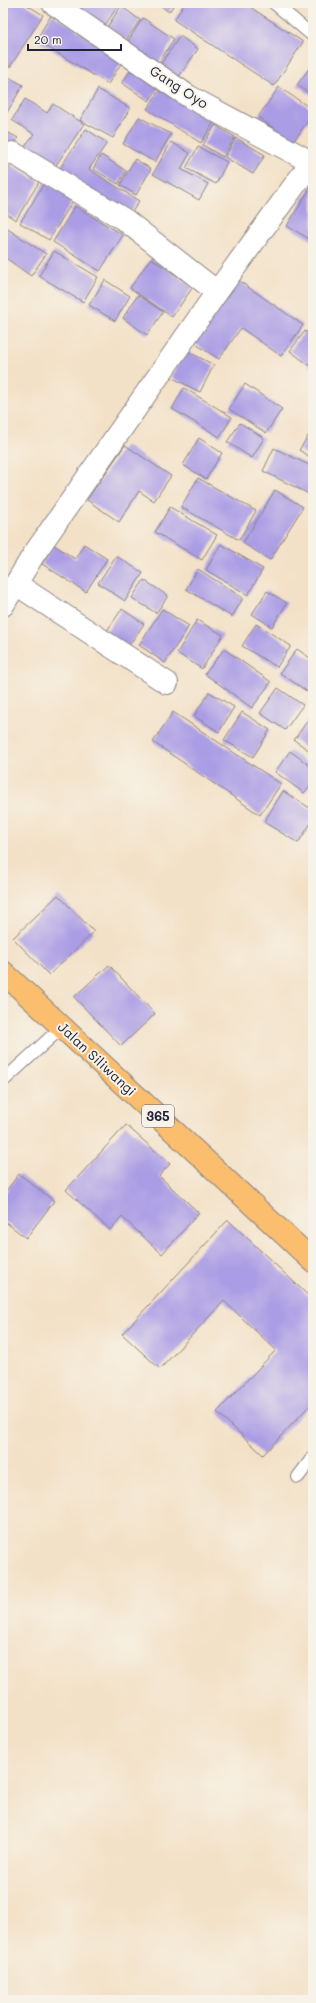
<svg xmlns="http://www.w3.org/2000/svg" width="316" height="2003" font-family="Mali,sans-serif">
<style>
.building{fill:#aa9ce5}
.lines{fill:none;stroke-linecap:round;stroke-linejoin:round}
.service-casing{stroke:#8a8281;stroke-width:14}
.minor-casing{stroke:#8a8281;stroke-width:24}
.primary-casing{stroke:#8a8281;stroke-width:24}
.service{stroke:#fff;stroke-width:12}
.minor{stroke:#fff;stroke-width:22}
.primary{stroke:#fbbe6e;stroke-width:22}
.labels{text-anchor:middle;stroke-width:4;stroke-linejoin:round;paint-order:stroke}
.shield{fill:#f7f3e8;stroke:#62616f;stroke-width:1}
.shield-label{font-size:13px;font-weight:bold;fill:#22223b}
.street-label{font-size:14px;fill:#22223b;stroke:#f7f3e8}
</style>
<rect width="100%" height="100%" fill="#f7f3e8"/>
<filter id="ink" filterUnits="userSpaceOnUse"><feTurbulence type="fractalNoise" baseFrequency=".025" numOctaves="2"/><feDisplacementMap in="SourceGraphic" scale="8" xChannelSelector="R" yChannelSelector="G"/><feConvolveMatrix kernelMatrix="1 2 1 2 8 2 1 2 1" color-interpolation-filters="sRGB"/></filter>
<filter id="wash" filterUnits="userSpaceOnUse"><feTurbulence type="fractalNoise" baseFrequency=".012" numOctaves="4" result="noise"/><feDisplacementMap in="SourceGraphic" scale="16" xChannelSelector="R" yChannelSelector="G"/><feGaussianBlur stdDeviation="0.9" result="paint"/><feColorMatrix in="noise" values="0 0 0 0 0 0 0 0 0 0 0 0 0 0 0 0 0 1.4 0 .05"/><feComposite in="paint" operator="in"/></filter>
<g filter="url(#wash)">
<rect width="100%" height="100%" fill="#f3e1c7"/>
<g id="blocks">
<g class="building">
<polygon points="3,3 24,3 43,15 10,67 3,63"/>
<polygon points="77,3 114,3 118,6 103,28 74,8"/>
<polygon points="157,3 175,3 169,12"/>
<polygon points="185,3 244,3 303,42 274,86 174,20"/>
<polygon points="121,6 140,20 126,40 107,27"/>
<polygon points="52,14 124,59 108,84 36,40"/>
<polygon points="143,18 174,39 156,67 124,47"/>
<polygon points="180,36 198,49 174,84 156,71"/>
<polygon points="313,63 313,96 297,85"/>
<polygon points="135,64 162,83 149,101 122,83"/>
<polygon points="3,74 23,85 5,116 3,115"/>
<polygon points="162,87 215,120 201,143 147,109"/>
<polygon points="279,87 313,110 313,114 293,142 258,117"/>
<polygon points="98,89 130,108 113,138 80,120"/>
<polygon points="25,99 47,113 53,104 84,124 54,168 23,149 34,134 12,120"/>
<polygon points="139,117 171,134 155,162 123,144"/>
<polygon points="215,125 235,137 223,157 203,145"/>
<polygon points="86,129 107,143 89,169 139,201 129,217 58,171"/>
<polygon points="3,130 18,138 7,157 3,155"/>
<polygon points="236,138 265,155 253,174 225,157"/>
<polygon points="171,142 190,153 181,169 208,184 199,200 153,174"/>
<polygon points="198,147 227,162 216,184 186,168"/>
<polygon points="101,155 126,171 118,184 93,169"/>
<polygon points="135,159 151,169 136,195 120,185"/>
<polygon points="11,165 39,182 16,220 3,212 3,177"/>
<polygon points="45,182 74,199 49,240 20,223"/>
<polygon points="313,183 313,241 287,226"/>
<polygon points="75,206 123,235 100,271 53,242"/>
<polygon points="3,226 46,254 31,276 3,256"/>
<polygon points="54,251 98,277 83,302 39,276"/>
<polygon points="151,258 193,287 172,317 130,288"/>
<polygon points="235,278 303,325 281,356 241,328 219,359 191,341"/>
<polygon points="105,280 130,296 115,321 89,305"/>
<polygon points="138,295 163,312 147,335 123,318"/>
<polygon points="305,331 313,337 313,368 290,351"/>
<polygon points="185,350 214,365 200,392 171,377"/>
<polygon points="245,384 282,409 266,433 229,409"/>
<polygon points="184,388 232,417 220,437 172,409"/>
<polygon points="240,423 264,438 252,458 227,442"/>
<polygon points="313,429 313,459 299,450"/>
<polygon points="199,438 222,453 206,479 183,465"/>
<polygon points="125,445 171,476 154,501 139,491 119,522 87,500"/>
<polygon points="274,448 313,467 313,496 263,471"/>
<polygon points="198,478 256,511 239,540 181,507"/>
<polygon points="275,490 303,507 270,560 243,543"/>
<polygon points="170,507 217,535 202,560 155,532"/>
<polygon points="84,544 107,559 86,592 42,564 54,545 75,559"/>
<polygon points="221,544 263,569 248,595 206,570"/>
<polygon points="116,556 143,573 125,601 98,583"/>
<polygon points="198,569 243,598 232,617 186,589"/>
<polygon points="144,580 168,596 156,613 132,598"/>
<polygon points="267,591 287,603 272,627 252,614"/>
<polygon points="122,609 144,624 128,647 106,632"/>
<polygon points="162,609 189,626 165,663 139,645"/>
<polygon points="197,620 223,635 202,669 177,653"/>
<polygon points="256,624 291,646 277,667 242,646"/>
<polygon points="224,649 271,682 252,708 205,674"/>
<polygon points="297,649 313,660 313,685 308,692 280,673"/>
<polygon points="278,688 303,705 285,730 260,713"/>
<polygon points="209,692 234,707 219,732 194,716"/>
<polygon points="173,712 281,784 260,815 153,742"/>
<polygon points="242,712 270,730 253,757 224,740"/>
<polygon points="313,713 313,753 294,740"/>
<polygon points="290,751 313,768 313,782 304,793 275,772"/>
<polygon points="283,791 313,810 313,820 298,843 264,822"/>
<polygon points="58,895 94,932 49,975 13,938"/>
<polygon points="109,965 155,1014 121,1046 74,997"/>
<polygon points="126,1125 170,1164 159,1176 199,1213 162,1254 122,1217 110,1230 66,1190"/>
<polygon points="19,1174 54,1201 26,1238 3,1220 3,1195"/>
<polygon points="228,1220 313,1300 313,1402 263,1455 217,1412 276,1350 224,1301 160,1369 122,1334"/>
</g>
</g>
</g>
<g filter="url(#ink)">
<use href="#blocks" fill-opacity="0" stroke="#8a8281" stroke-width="1"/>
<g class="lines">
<g class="service-casing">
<g id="service">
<polyline points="274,3 313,36"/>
<polyline points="3,1081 62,1027"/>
<polyline points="298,1477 313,1457"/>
</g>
</g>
<g class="minor-casing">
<g id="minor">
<polyline points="53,3 188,96 311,162"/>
<polyline points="13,153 125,220 217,292"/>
<polyline points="16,584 167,683"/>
<polyline points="3,605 34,554 217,292 313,160"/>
</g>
</g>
<g class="primary-casing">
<polyline id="primary" points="3,972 313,1261"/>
</g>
<use href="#service" class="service"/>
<use href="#minor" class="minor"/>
<use href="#primary" class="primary"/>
</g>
</g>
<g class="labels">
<rect class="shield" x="142" y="1105" width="32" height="22" rx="3"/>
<g class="shield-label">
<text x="158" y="1121">365</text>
</g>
<g class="street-label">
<text transform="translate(179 87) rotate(33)" y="5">Gang Oyo</text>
<text transform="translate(97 1059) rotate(43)" y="5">Jalan Siliwangi</text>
</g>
</g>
<rect width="316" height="2003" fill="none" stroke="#f7f3e8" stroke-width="16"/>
<path d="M28 44v6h93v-6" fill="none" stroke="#22223b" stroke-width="2"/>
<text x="34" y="44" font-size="12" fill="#22223b" stroke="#f7f3e8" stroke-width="3" paint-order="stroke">20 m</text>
</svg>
